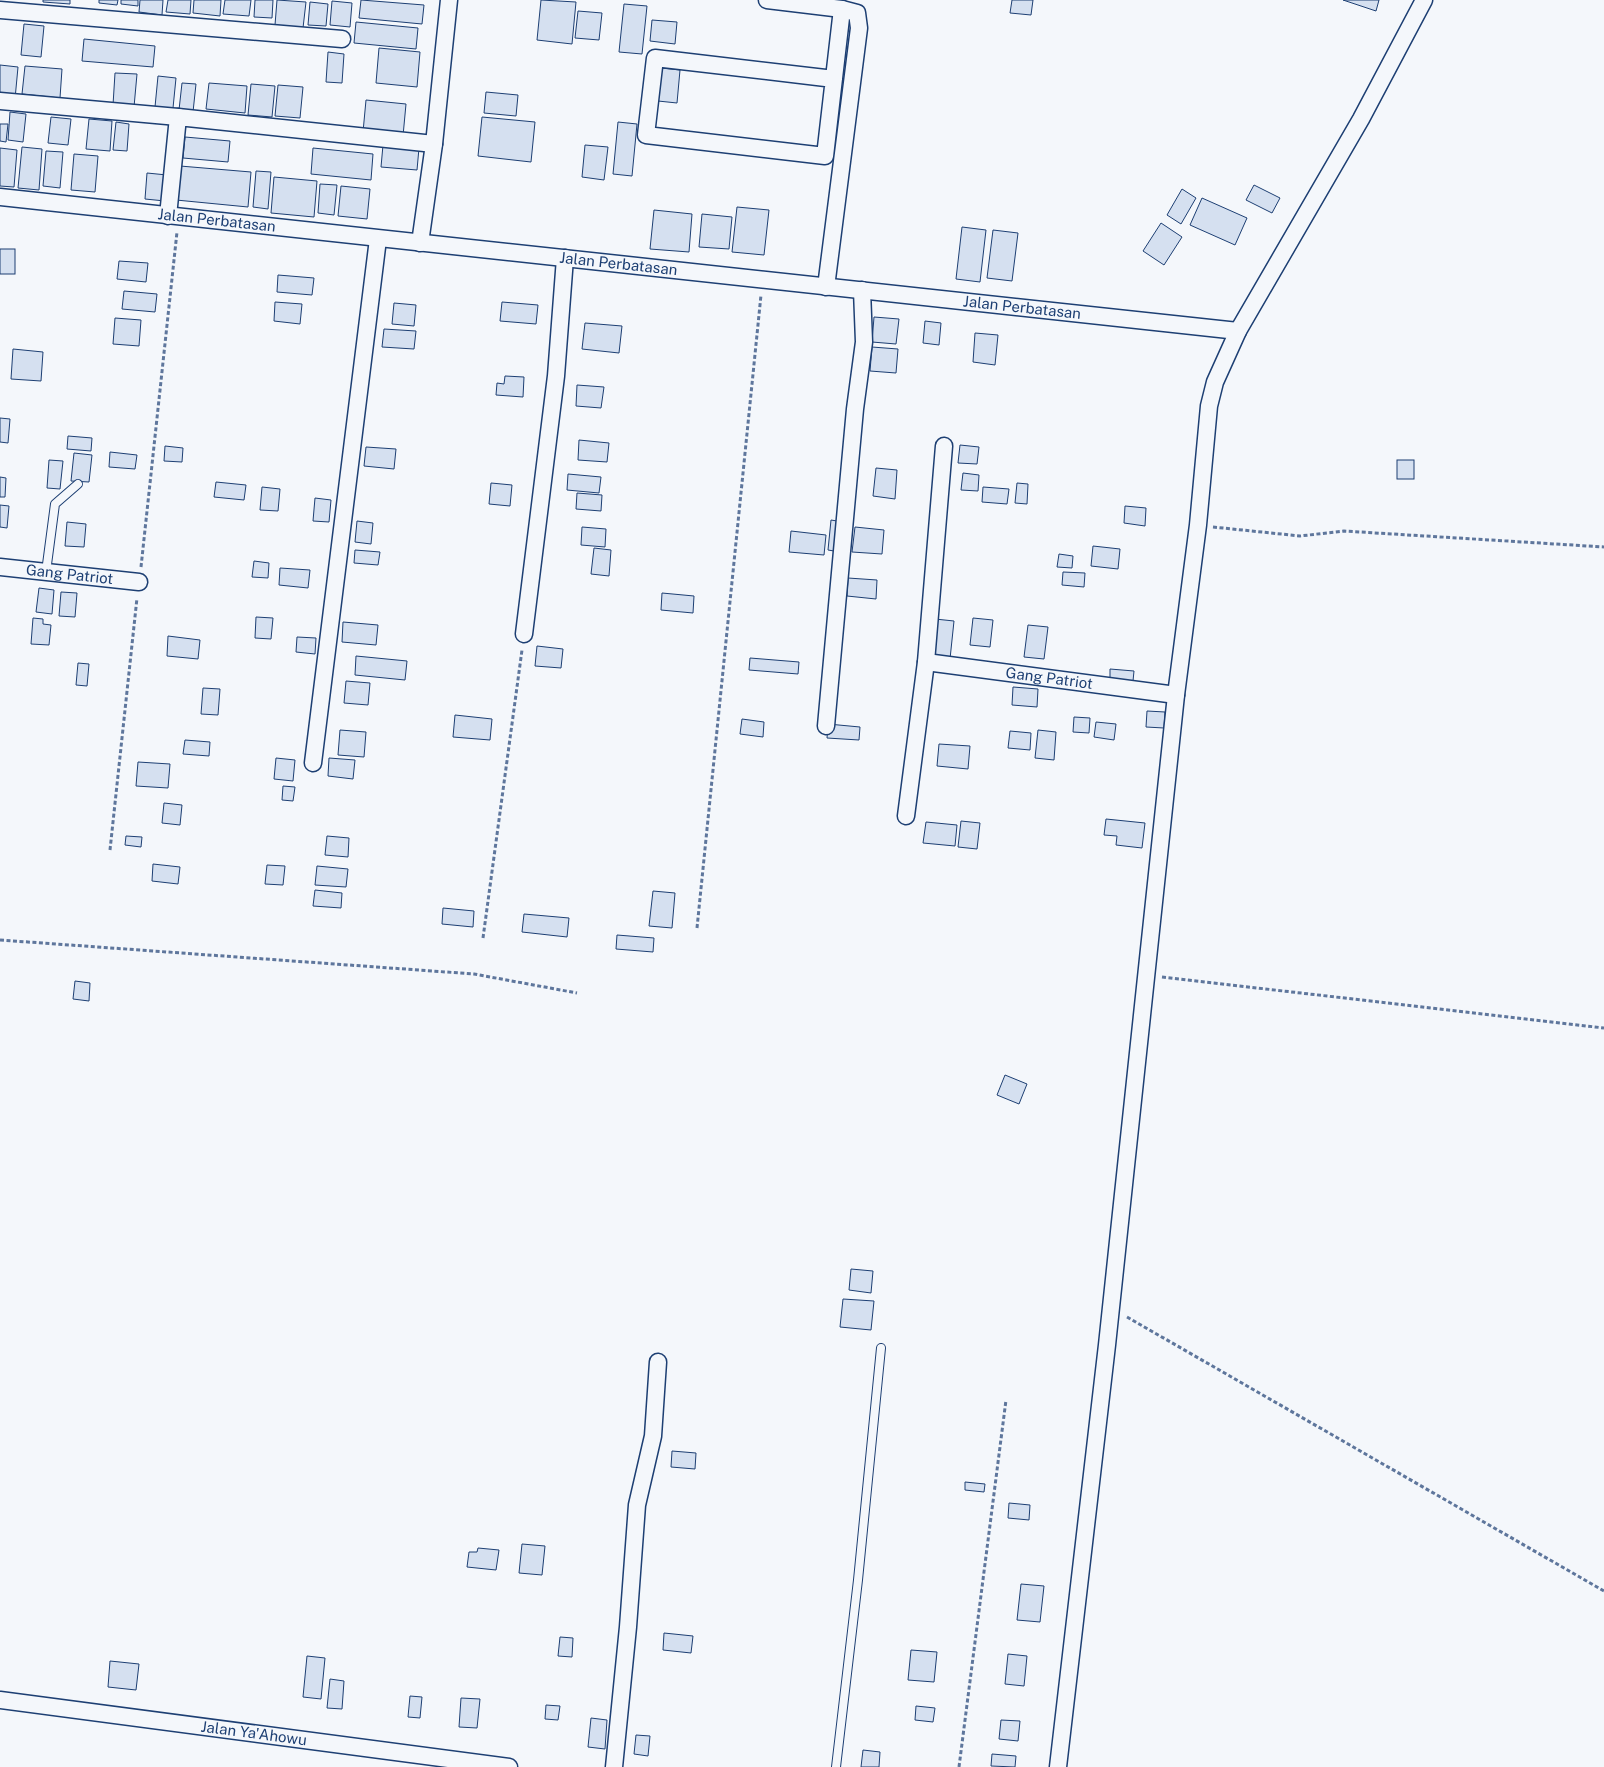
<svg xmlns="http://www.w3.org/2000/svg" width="1604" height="1767" font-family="'Public Sans',sans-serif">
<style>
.building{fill:#d5e0f0;stroke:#1d3f73}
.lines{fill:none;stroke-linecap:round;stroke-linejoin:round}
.service-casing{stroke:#1d3f73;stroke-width:10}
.minor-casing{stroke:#1d3f73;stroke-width:19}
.path{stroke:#5e769c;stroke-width:3;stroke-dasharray:4 2.5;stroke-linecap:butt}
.service{stroke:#f4f7fb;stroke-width:8}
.minor{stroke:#f4f7fb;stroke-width:16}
.labels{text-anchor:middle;stroke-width:4;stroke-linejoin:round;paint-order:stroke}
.street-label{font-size:15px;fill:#1d3f73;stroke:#f4f7fb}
</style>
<rect width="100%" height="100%" fill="#f4f7fb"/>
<g class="building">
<polygon points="43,0 70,0 70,4 43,2"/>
<polygon points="99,0 118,0 117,5 99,3"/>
<polygon points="121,0 138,0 138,6 121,4"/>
<polygon points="140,0 163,0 162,15 139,12"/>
<polygon points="168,0 191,0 190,14 166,12"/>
<polygon points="194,0 221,0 220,16 193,13"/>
<polygon points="225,0 251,0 249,16 223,14"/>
<polygon points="255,0 273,0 272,18 254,17"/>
<polygon points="277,0 306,2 303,28 275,25"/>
<polygon points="361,0 424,5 422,24 359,18"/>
<polygon points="541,0 576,2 572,44 537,40"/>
<polygon points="1012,0 1033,0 1031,15 1010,13"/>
<polygon points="1343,0 1379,0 1376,11"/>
<polygon points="332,1 352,3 350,27 330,25"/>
<polygon points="310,2 328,4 326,26 308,25"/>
<polygon points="624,4 647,6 642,54 619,52"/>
<polygon points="578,11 602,13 599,40 575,38"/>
<polygon points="652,20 677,22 675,44 650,41"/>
<polygon points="356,22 418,28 416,49 354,43"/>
<polygon points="24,24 44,26 41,57 21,55"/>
<polygon points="84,39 155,46 153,67 82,61"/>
<polygon points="379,48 420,52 417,87 376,83"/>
<polygon points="328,52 344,54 342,83 326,82"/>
<polygon points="0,65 18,67 15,99 0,98"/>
<polygon points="25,66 62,69 60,98 22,94"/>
<polygon points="661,68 680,70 677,103 658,101"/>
<polygon points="115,73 137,74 134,107 113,105"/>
<polygon points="158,76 176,78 173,108 155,107"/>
<polygon points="182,83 196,84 193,112 179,110"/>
<polygon points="209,83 247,86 245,113 206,109"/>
<polygon points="251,84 275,86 272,117 248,115"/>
<polygon points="278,85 303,87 300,118 275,116"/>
<polygon points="486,92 518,95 516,116 484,113"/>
<polygon points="366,100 406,104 403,136 363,132"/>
<polygon points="10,112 26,114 23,142 8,140"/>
<polygon points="51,117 71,119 68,145 48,143"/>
<polygon points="482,117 535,122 531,162 478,156"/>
<polygon points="89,119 112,121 110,151 86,149"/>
<polygon points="116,122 129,124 127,151 113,150"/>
<polygon points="618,122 637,124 632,176 613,174"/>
<polygon points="0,124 8,124 6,142 0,141"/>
<polygon points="185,137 230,141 228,162 183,158"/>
<polygon points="383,145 419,148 417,170 381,167"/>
<polygon points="585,145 608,147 604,180 582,177"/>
<polygon points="22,147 42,149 39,190 18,188"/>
<polygon points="0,148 17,150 14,187 0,186"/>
<polygon points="313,148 373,154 371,180 311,174"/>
<polygon points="46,151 63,152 60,188 43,186"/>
<polygon points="74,154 98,156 95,192 71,190"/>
<polygon points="180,166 251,172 248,207 176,200"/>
<polygon points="256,171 271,172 268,209 253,207"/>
<polygon points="147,173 167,175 165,201 145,199"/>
<polygon points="274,177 317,181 314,217 271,213"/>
<polygon points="320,184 337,185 334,215 318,213"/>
<polygon points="1254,185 1280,198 1272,213 1246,200"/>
<polygon points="341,186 370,189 367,219 338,216"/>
<polygon points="1182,189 1196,198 1181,224 1167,215"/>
<polygon points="1202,198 1247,218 1235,245 1190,225"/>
<polygon points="737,207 769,210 764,255 732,252"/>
<polygon points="654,210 692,214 689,252 650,249"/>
<polygon points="702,214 732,217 729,249 699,247"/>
<polygon points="1161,223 1182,237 1164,265 1143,251"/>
<polygon points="962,227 986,230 980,282 956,279"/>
<polygon points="993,230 1018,233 1012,281 987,278"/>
<rect x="0" y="249" width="15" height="25"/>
<polygon points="119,261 148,263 146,282 117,279"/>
<polygon points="278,275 314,278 312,295 277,292"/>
<polygon points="124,291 157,294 155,312 122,309"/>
<polygon points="275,302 302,304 300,324 274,321"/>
<polygon points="502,302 538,305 536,324 500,321"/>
<polygon points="394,303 416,305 414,326 392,324"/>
<polygon points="874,317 899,319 896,344 872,342"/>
<polygon points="115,318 141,320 139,346 113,344"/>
<polygon points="925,321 941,323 939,345 923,343"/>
<polygon points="585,323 622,326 619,353 582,349"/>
<polygon points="384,329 416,331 414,349 382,347"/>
<polygon points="975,333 998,335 995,365 973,362"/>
<polygon points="872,347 898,349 896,373 870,371"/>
<polygon points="13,349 43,352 41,381 11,379"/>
<polygon points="505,376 524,377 523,397 496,395 497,383 504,384"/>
<polygon points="577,385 604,387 601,408 576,406"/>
<polygon points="0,418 10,419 8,443 0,442"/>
<polygon points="68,436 92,438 91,451 67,449"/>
<polygon points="579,440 609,443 607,462 578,460"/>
<polygon points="960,445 979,447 977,464 958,463"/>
<polygon points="165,446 183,448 182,462 164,461"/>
<polygon points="366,447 396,449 394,469 364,466"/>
<polygon points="110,452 137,455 135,469 109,467"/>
<polygon points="74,453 92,455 89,482 71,481"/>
<polygon points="49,460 63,461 60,489 47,488"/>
<rect x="1397" y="460" width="17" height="19"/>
<polygon points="876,468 897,470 895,499 873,496"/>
<polygon points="963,473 979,475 978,491 961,490"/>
<polygon points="568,474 601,477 599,493 567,490"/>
<polygon points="0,477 6,478 5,497 0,497"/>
<polygon points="216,482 246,485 244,500 214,497"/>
<polygon points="491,483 512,485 510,506 489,504"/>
<polygon points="1017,483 1028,484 1027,504 1015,503"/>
<polygon points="262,487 280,489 278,511 260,510"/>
<polygon points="983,487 1009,489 1007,504 982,502"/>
<polygon points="577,493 602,495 601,511 576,509"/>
<polygon points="315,498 331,500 329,522 313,521"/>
<polygon points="0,505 9,506 7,528 0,527"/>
<polygon points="1125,506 1146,508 1145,526 1124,523"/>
<polygon points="831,520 843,522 840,552 828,550"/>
<polygon points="357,521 373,523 371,544 355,542"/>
<polygon points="67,522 86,524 84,547 65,546"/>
<polygon points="582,527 606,529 605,547 581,545"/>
<polygon points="855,527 884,530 882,554 852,552"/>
<polygon points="791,531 826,535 824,555 789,552"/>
<polygon points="1093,546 1120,549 1118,569 1091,566"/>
<polygon points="594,548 611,550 609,576 591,574"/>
<polygon points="355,550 380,552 378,565 354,563"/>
<polygon points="1059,554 1073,556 1072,568 1057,567"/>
<polygon points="254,561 269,563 268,578 252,577"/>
<polygon points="280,568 310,570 308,588 279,585"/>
<polygon points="1063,572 1085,573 1084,587 1062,585"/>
<polygon points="848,578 877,580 876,599 847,596"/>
<polygon points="39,588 54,590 52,614 36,612"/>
<polygon points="61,592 77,593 75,617 59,616"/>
<polygon points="662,593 694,596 693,613 661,610"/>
<polygon points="256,617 273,618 271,639 255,638"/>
<polygon points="33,618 43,619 43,624 51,625 49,645 31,644"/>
<polygon points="973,618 993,620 990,647 970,645"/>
<polygon points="935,619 954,621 950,659 931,657"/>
<polygon points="343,622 378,625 376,645 342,642"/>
<polygon points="1028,625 1048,627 1044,659 1024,657"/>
<polygon points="168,636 200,640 198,659 167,656"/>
<polygon points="297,637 316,638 315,654 296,652"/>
<polygon points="537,646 563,649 561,668 535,666"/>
<polygon points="356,656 407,661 405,680 355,675"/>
<polygon points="750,658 799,662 798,674 749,670"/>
<polygon points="78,663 89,664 87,686 76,685"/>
<polygon points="1110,669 1134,671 1133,681 1110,679"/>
<polygon points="346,681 370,683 368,705 344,703"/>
<polygon points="1013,687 1038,689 1037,707 1012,705"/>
<polygon points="203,688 220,689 218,715 201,714"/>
<polygon points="1147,711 1165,712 1164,728 1146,727"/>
<polygon points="455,715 492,719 490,740 453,737"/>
<polygon points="1074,717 1090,718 1089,733 1073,732"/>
<polygon points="742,719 764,722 763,737 740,734"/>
<polygon points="1096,722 1116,724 1114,740 1094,737"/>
<polygon points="828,724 860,727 859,740 827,738"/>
<polygon points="340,730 366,732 364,757 338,755"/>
<polygon points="1038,730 1056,732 1054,760 1035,758"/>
<polygon points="1010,731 1031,733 1030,750 1008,748"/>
<polygon points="185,740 210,742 209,756 183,754"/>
<polygon points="939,744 970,746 968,769 937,766"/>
<polygon points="276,758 295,760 293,781 274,779"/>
<polygon points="329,758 355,760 353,779 328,776"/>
<polygon points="138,762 170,764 168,788 136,786"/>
<polygon points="283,786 295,787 293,801 282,800"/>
<polygon points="164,803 182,805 180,825 162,823"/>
<polygon points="1106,819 1145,823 1142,848 1116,845 1117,836 1104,835"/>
<polygon points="961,821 980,823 977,849 958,847"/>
<polygon points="926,822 957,825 955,846 923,843"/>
<polygon points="126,836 142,837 141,847 125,845"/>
<polygon points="327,836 349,838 348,857 325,855"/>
<polygon points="153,864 180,867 178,884 152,881"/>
<polygon points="267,865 285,866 283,885 265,884"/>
<polygon points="317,866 348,869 346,887 315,885"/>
<polygon points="315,890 342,893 341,908 313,906"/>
<polygon points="653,891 675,893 672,928 649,926"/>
<polygon points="443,908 474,911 473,927 442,924"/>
<polygon points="524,914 569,918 567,937 522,932"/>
<polygon points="617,935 654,938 653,952 616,949"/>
<polygon points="75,981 90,983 89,1001 73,999"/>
<polygon points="1005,1075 1027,1084 1019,1104 997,1095"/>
<polygon points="851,1269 873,1271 871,1293 849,1290"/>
<polygon points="843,1299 874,1301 871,1330 840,1327"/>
<polygon points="672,1451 696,1453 695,1469 671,1467"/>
<polygon points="965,1482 985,1484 984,1492 965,1490"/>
<polygon points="1009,1503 1030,1505 1029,1520 1008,1518"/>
<polygon points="522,1544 545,1546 542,1575 519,1573"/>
<polygon points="478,1548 499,1550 496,1570 467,1567 469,1552 477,1552"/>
<polygon points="1021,1584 1044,1586 1040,1622 1017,1620"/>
<polygon points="664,1633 693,1636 691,1653 663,1650"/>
<polygon points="560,1637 573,1638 572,1657 558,1656"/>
<polygon points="911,1650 937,1652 934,1682 908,1680"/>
<polygon points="1008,1654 1027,1656 1024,1686 1005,1684"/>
<polygon points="307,1656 325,1658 321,1699 303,1697"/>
<polygon points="110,1661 139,1664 136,1690 108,1687"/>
<polygon points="330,1679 344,1681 342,1709 327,1708"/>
<polygon points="410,1696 422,1697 420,1718 408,1717"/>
<polygon points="461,1698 480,1699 477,1728 459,1727"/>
<polygon points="546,1705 560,1706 558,1720 545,1719"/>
<polygon points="916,1706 935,1708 933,1722 915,1720"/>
<polygon points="591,1718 607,1720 605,1749 588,1747"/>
<polygon points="1001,1720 1020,1721 1018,1741 999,1739"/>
<polygon points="636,1735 650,1736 648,1756 634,1754"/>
<polygon points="863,1750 880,1752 879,1767 861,1767"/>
<polygon points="992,1754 1016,1756 1015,1767 991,1766"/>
</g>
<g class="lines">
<g class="service-casing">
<g id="service">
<polyline points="46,572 55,504 78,484"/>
<polyline points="836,1767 858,1580 881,1348"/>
</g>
</g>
<g class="minor-casing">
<g id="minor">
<polyline points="767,0 842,9 857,13 859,28 826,287"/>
<polyline points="0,10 342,39"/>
<polyline points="834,79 655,58 646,135 825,156 842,9"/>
<polyline points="0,101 178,117"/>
<path id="s1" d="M0 197 1238 331"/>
<polyline points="168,216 178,117 434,144"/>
<polyline points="420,243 434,144 449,0"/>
<path id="s2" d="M944 446 926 662 1176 695"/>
<path id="s3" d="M0 567 139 582"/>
<polyline points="524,634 556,376 565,258"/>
<polyline points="826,726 855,409 864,342 862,290"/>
<polyline points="313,763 378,239"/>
<polyline points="906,816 926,662"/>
<path id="s4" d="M0 1700 509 1767"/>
<polyline points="614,1767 628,1627 637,1505 653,1436 658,1362"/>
<polyline points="1058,1767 1107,1345 1176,695 1198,525 1209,406 1215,382 1238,331 1361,119 1424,0"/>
</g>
</g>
<g class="path">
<polyline points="1213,527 1300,536 1344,531 1604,547"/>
<polyline points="141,567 177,232"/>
<polyline points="110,850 137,598"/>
<polyline points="697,928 761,295"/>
<polyline points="483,938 522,650"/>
<polyline points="0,940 474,974 577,993"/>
<polyline points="1162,977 1604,1028"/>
<polyline points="1127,1317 1604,1591"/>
<polyline points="959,1767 1006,1400"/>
</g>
<use href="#service" class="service"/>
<use href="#minor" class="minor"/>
</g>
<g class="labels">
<g class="street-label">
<text dy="5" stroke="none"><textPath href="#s1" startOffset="218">Jalan Perbatasan</textPath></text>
<text dy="5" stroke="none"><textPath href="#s1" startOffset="622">Jalan Perbatasan</textPath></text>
<text dy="5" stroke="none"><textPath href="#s1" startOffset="1028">Jalan Perbatasan</textPath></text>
<text dy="5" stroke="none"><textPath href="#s3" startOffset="70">Gang Patriot</textPath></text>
<text dy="5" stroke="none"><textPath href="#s2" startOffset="341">Gang Patriot</textPath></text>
<text dy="5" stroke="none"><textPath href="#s4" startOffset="256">Jalan Ya'Ahowu</textPath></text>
</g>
</g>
</svg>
